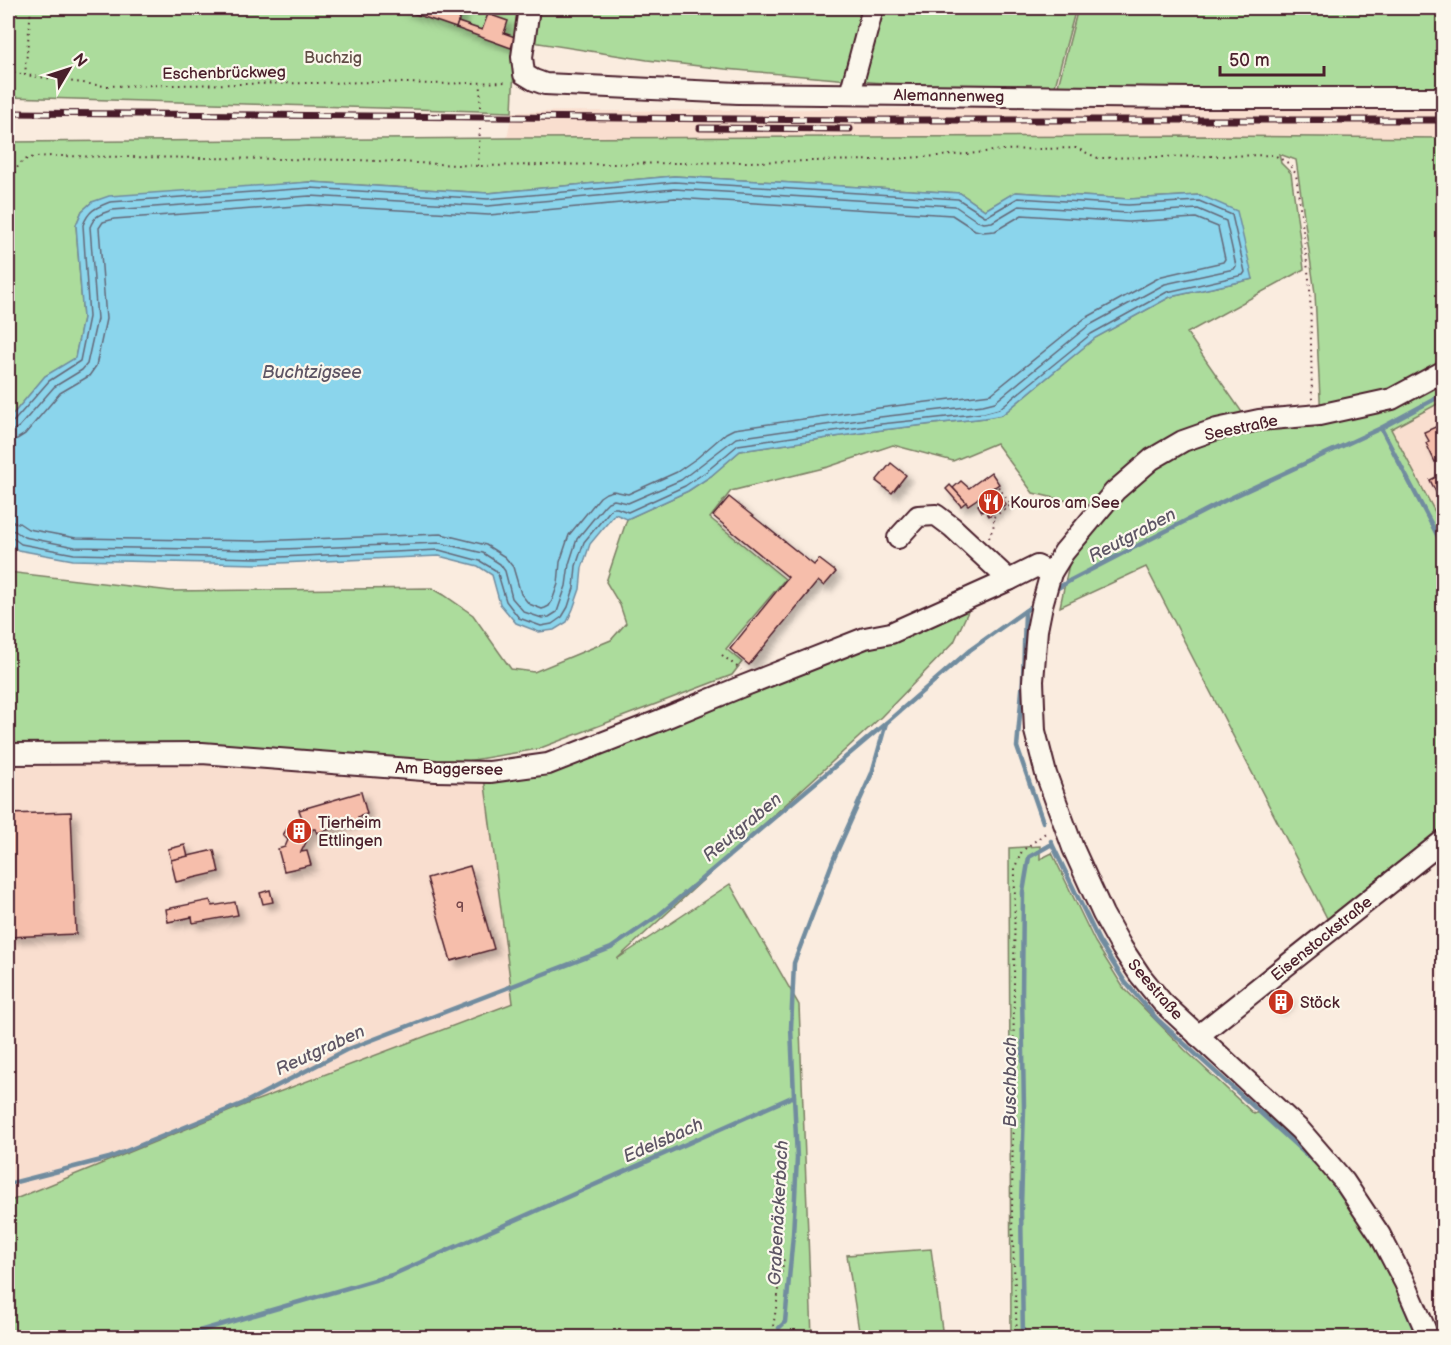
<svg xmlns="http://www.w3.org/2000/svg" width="1451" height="1345" font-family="'Balsamiq Sans',sans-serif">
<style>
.built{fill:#f9decf}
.green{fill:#acdc9c;stroke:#7b7e64;stroke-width:1.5}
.water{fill:#8bd5ec;stroke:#718c9f;stroke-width:1.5}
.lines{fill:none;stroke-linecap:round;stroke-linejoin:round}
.shore{stroke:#646878;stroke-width:1.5}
.stream{stroke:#718c9f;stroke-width:4.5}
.building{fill:#f6beab;stroke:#4a1f2b;stroke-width:1.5;filter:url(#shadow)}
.minor-casing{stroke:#4a1f2b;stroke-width:24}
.path{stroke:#4a1f2b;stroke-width:2;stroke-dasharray:1.5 4.5;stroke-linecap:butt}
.minor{stroke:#fbf7ec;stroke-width:20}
.rail-casing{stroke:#4a1f2b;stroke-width:7}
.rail{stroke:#fbf7ec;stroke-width:4.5;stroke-dasharray:14;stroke-linecap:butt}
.labels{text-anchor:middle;stroke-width:4.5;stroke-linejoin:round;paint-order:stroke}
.number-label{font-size:14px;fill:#75474b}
.park-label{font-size:16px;fill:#624e47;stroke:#fbf7ec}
.street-label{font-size:16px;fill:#4a1f2b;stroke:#fbf7ec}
.poi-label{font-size:16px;fill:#4a1f2b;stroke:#fbf7ec;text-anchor:start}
.water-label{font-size:18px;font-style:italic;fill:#5e5665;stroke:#fbf7ec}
</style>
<defs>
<filter id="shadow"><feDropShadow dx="5.5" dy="5.5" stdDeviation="3" flood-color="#0004"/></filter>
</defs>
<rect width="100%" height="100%" fill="#faecdf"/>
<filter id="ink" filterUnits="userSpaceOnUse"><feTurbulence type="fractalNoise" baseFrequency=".0167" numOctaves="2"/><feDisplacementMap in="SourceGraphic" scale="12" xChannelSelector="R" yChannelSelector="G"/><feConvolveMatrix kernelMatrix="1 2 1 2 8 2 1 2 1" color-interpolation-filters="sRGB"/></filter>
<g filter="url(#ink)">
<g class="built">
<polygon points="1036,107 1444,109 1443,138 1215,136 507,138 512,112"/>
<polygon points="1443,401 1443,527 1391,428"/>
<polygon points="202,763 445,776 484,777 513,1003 247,1104 8,1202 8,764"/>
</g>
<g class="green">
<polygon points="8,8 358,8 357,12 366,14 359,11 360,8 1076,8 1054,90 951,89 725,69 647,60 520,40 514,66 512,112 8,97"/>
<polygon points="1078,8 1443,8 1443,101 1057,90"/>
<polygon points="1215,136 1443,138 1443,401 1391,429 1443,527 1443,828 1328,920 1146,567 1060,607 1069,564 1085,539 1115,502 1149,469 1180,450 1258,426 1321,420 1315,293 1296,160 1279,154 1281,163 1291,173 1304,269 1187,333 1244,415 1186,432 1094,507 1033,493 996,443 953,461 893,445 828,467 731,491 710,518 785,579 726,649 742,662 732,675 538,749 461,762 200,746 8,749 8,572 171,591 432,588 444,595 473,615 511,669 534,672 611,640 626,623 620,605 606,582 627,519 688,491 711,476 740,451 882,430 985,418 1002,415 1095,338 1170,297 1253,279 1200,195 1129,199 1016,192 985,210 960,193 674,176 488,193 310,182 92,202 82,211 76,225 83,318 75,359 45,376 8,420 8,142 507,138"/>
<polygon points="971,605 954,642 881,717 617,959 730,884 799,1005 812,1336 806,1338 8,1338 8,1202 247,1104 513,1003 484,777"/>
<polygon points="1040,846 1040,859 1052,853 1095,942 1123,987 1185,1050 1254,1114 1269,1107 1352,1200 1424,1337 1011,1337 1009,848"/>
<polygon points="931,1249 943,1337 860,1337 847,1255"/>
</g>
<polygon class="water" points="674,176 960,193 985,210 1015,192 1129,199 1200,195 1237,211 1253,279 1170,297 1095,338 1002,415 985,418 882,430 740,451 711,476 688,491 627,519 615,514 590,544 582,568 580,589 573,609 567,622 554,630 539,632 516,623 500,604 492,575 478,566 439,556 257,564 73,560 18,550 8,542 8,420 45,376 75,358 83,318 76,225 82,211 92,202 109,196 310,182 488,193"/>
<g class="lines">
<g class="shore">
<path d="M8 423 14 421 49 381 80 361 89 317 83 225C89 210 95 208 110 202L310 188 488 199 674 182 958 199 985 216 989 215 1018 198 1128 205 1199 201 1232 215 1245 272 1243 275 1167 292 1091 334 999 409 984 413 881 424 738 445 707 471 685 486 628 512 617 508H612L584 542 576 566 574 588 568 607 562 617 552 624 541 626 519 618 506 601 498 574 495 570 480 561 439 550 257 558 74 554 21 544 13 538H8"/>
<path d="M8 431 14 430 19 427 54 387 82 370 87 364 97 319 90 227C95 215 100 214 112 210L310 196 488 206 674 189 955 206 977 221 984 223 992 222 1019 206 1128 213 1198 209 1226 221 1236 266 1234 269 1165 284 1088 326 995 402 983 405 880 417 736 438 681 480 628 503 614 500 608 502 604 506 577 539 569 564 566 586 557 612 549 617 542 618 524 612 512 598 505 571 500 564 483 553 440 543 257 550 75 547 24 537 15 531 8 530"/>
<polyline points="8,440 17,439 25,434 60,393 89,376 96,366 106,319 99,228 103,222 114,219 310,205 489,215 675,198 952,215 975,230 983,232 995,231 1022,215 1128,222 1196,218 1218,227 1225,259 1223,262 1162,276 1084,319 991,394 879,408 734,429 726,433 697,458 677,472 628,494 613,491 606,493 600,497 569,535 560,562 558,584 552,601 549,606 545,608 542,609 529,604 521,594 513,567 505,557 486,545 441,534 257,541 76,538 28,529 19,523 8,521"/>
</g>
<g class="stream">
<polyline points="1381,428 1444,548"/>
<polyline points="1053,591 1071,580 1224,501 1381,428 1444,394"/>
<polyline points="1025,611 1023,679 1017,747 1043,822"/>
<polyline points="1052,844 1099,941 1125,982 1157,1019 1320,1167"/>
<polyline points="1331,1180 1345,1200"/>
<polyline points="8,1184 109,1158 244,1103 346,1050 611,948 659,915 886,723 970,650 1036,603"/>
<polyline points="1401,1298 1418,1338"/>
<polyline points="779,1328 785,1322 793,1235 797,1158 794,1096"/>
<polyline points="175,1338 392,1275 794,1096 791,1028 794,963 834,858 872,773 886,723"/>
<polyline points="757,1338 764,1334"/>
<polyline points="1023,1338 1021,1206 1024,1109 1022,994 1023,892 1029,857 1052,844 1051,841"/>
</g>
</g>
<g class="building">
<polygon points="398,8 464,8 456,28"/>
<polygon points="488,14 508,21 504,33 515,37 511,48 456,28 458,22 482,30"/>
<polygon points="1440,425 1444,432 1444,458 1435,462 1426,443 1429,441 1424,432"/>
<polygon points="891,463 906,475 892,493 876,481"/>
<polygon points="991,472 999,484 968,505 953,488 961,481 969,488"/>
<polygon points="1444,473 1444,488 1436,492 1430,480"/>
<polygon points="950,485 966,502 961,506 946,489"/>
<polygon points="994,487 1006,504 989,516 985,510 982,512 978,505 981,503 978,498"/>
<polygon points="729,497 814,565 819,559 836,572 824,586 818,581 749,665 730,649 788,577 713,516"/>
<polygon points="361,792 367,814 358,817 360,820 317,833 315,829 313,829 301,852 307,851 311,865 284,871 278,849 285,847 288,840 283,835 292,821 296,823 302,818 299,810"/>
<polygon points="71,812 76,934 8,937 8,896 9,896 8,814"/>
<polygon points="185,845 188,857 171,860 168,849"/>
<polygon points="214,850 219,872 176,882 171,860"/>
<polygon points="470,866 494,949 451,961 427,878"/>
<polygon points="270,890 273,902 263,904 260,893"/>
<polygon points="210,900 212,906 235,902 238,915 193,923 192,917 168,922 166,909"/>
<polygon points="1285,995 1289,999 1277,1009 1273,1004"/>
</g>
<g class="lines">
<g class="minor-casing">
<g id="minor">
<polyline points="529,8 522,57 524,74 534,80 545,84 738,93 1191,98 1444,98"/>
<polyline points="850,94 873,8"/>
<polyline points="898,538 918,516 936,515 952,527 1009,580"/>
<polyline points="8,754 202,753 436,771 490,772 548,764 658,721 738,688 865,638 891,633 1009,580 1037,566 1051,573"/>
<polyline points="1198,1036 1444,840"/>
<polyline points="1429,1338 1405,1283 1380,1235 1344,1181 1300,1130 1162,1002 1140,975 1122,948 1103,914 1073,848 1046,774 1035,731 1033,681 1037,630 1042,605 1051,573 1064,552 1115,491 1152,459 1183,441 1217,429 1259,420 1319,415 1392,399 1444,371"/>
</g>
</g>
<g class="path">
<polyline points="31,8 25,75 104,86 380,82 431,84 508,82"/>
<polyline points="460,18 463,19 467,8"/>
<polyline points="8,71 25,75"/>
<polyline points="480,107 481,83"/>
<polyline points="478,166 480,129"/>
<path d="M8 190C19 158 21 157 54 156L357 160 478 166 876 160 968 154 1002 150 1076 148 1098 158 1274 155 1288 163 1296 174 1310 287 1312 400"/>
<polyline points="989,538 995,522 992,518 1011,505 997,485"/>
<polyline points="722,655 741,670"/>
<polyline points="775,1338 773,1327 784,1258"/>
<polyline points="1017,1338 1012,1216 1015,867 1022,851 1048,831"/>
</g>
<use href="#minor" class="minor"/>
<g class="rail-casing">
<g id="rail">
<polyline points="8,113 860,120 1444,120"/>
<polyline points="700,128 850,129"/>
</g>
</g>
<use href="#rail" class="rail"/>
</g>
</g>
<defs>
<g id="restaurant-disc" transform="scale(1.35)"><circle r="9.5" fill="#c8321e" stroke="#fbf7ec"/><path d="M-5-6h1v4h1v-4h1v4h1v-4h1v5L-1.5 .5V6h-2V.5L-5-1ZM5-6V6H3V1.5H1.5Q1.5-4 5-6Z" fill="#fff"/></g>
<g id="building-disc" transform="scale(1.35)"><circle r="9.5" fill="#c8321e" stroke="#fbf7ec"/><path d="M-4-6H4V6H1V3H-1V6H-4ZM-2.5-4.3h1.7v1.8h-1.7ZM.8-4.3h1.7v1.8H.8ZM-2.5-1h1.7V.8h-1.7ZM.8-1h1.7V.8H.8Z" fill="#fff"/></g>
</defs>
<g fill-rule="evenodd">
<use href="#restaurant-disc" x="991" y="502"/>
<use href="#building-disc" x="299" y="831"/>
<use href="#building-disc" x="1281" y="1002"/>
</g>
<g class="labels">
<g class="number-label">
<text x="460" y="912">9</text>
</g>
<g class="park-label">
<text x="333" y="63">Buchzig</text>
</g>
<g class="street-label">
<text transform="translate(224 72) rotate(-1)" y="6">Eschenbrückweg</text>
<text transform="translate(949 95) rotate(1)" y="6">Alemannenweg</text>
<text transform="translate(1241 427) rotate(-12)" y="6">Seestraße</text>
<text transform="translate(449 768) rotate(1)" y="6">Am Baggersee</text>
<text transform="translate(1321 938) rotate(-39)" y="6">Eisenstockstraße</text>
<text transform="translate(1156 989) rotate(49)" y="6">Seestraße</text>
</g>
<g class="poi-label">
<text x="1010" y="508">Kouros am See</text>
<text x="318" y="828">Tierheim<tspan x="318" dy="18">Ettlingen</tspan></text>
<text x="1300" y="1008">Stöck</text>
</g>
<g class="water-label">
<text x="312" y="378">Buchtzigsee</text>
<text transform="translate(1132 535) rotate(-28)" y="6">Reutgraben</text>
<text transform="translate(742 827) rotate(-40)" y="6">Reutgraben</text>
<text transform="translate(320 1050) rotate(-25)" y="6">Reutgraben</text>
<text transform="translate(1010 1082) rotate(-90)" y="6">Buschbach</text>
<text transform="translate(663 1140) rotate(-24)" y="6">Edelsbach</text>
<text transform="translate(778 1213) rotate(-87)" y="6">Grabenäckerbach</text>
</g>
</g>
<rect width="1451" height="1345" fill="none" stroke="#fbf7ec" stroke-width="30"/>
<rect x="15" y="15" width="1421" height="1315" fill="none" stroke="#4a1f2b" stroke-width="2" filter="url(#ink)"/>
<g transform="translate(69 69) rotate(51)" stroke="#fbf7ec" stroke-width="4.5" paint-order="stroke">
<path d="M0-4.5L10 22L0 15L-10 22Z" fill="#4a1f2b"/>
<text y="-9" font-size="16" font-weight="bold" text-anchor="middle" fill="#4a1f2b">N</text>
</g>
<path d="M1220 66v9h104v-9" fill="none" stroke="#4a1f2b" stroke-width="3"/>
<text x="1229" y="66" font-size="18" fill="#4a1f2b" stroke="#fbf7ec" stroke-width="4.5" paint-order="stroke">50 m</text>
</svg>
